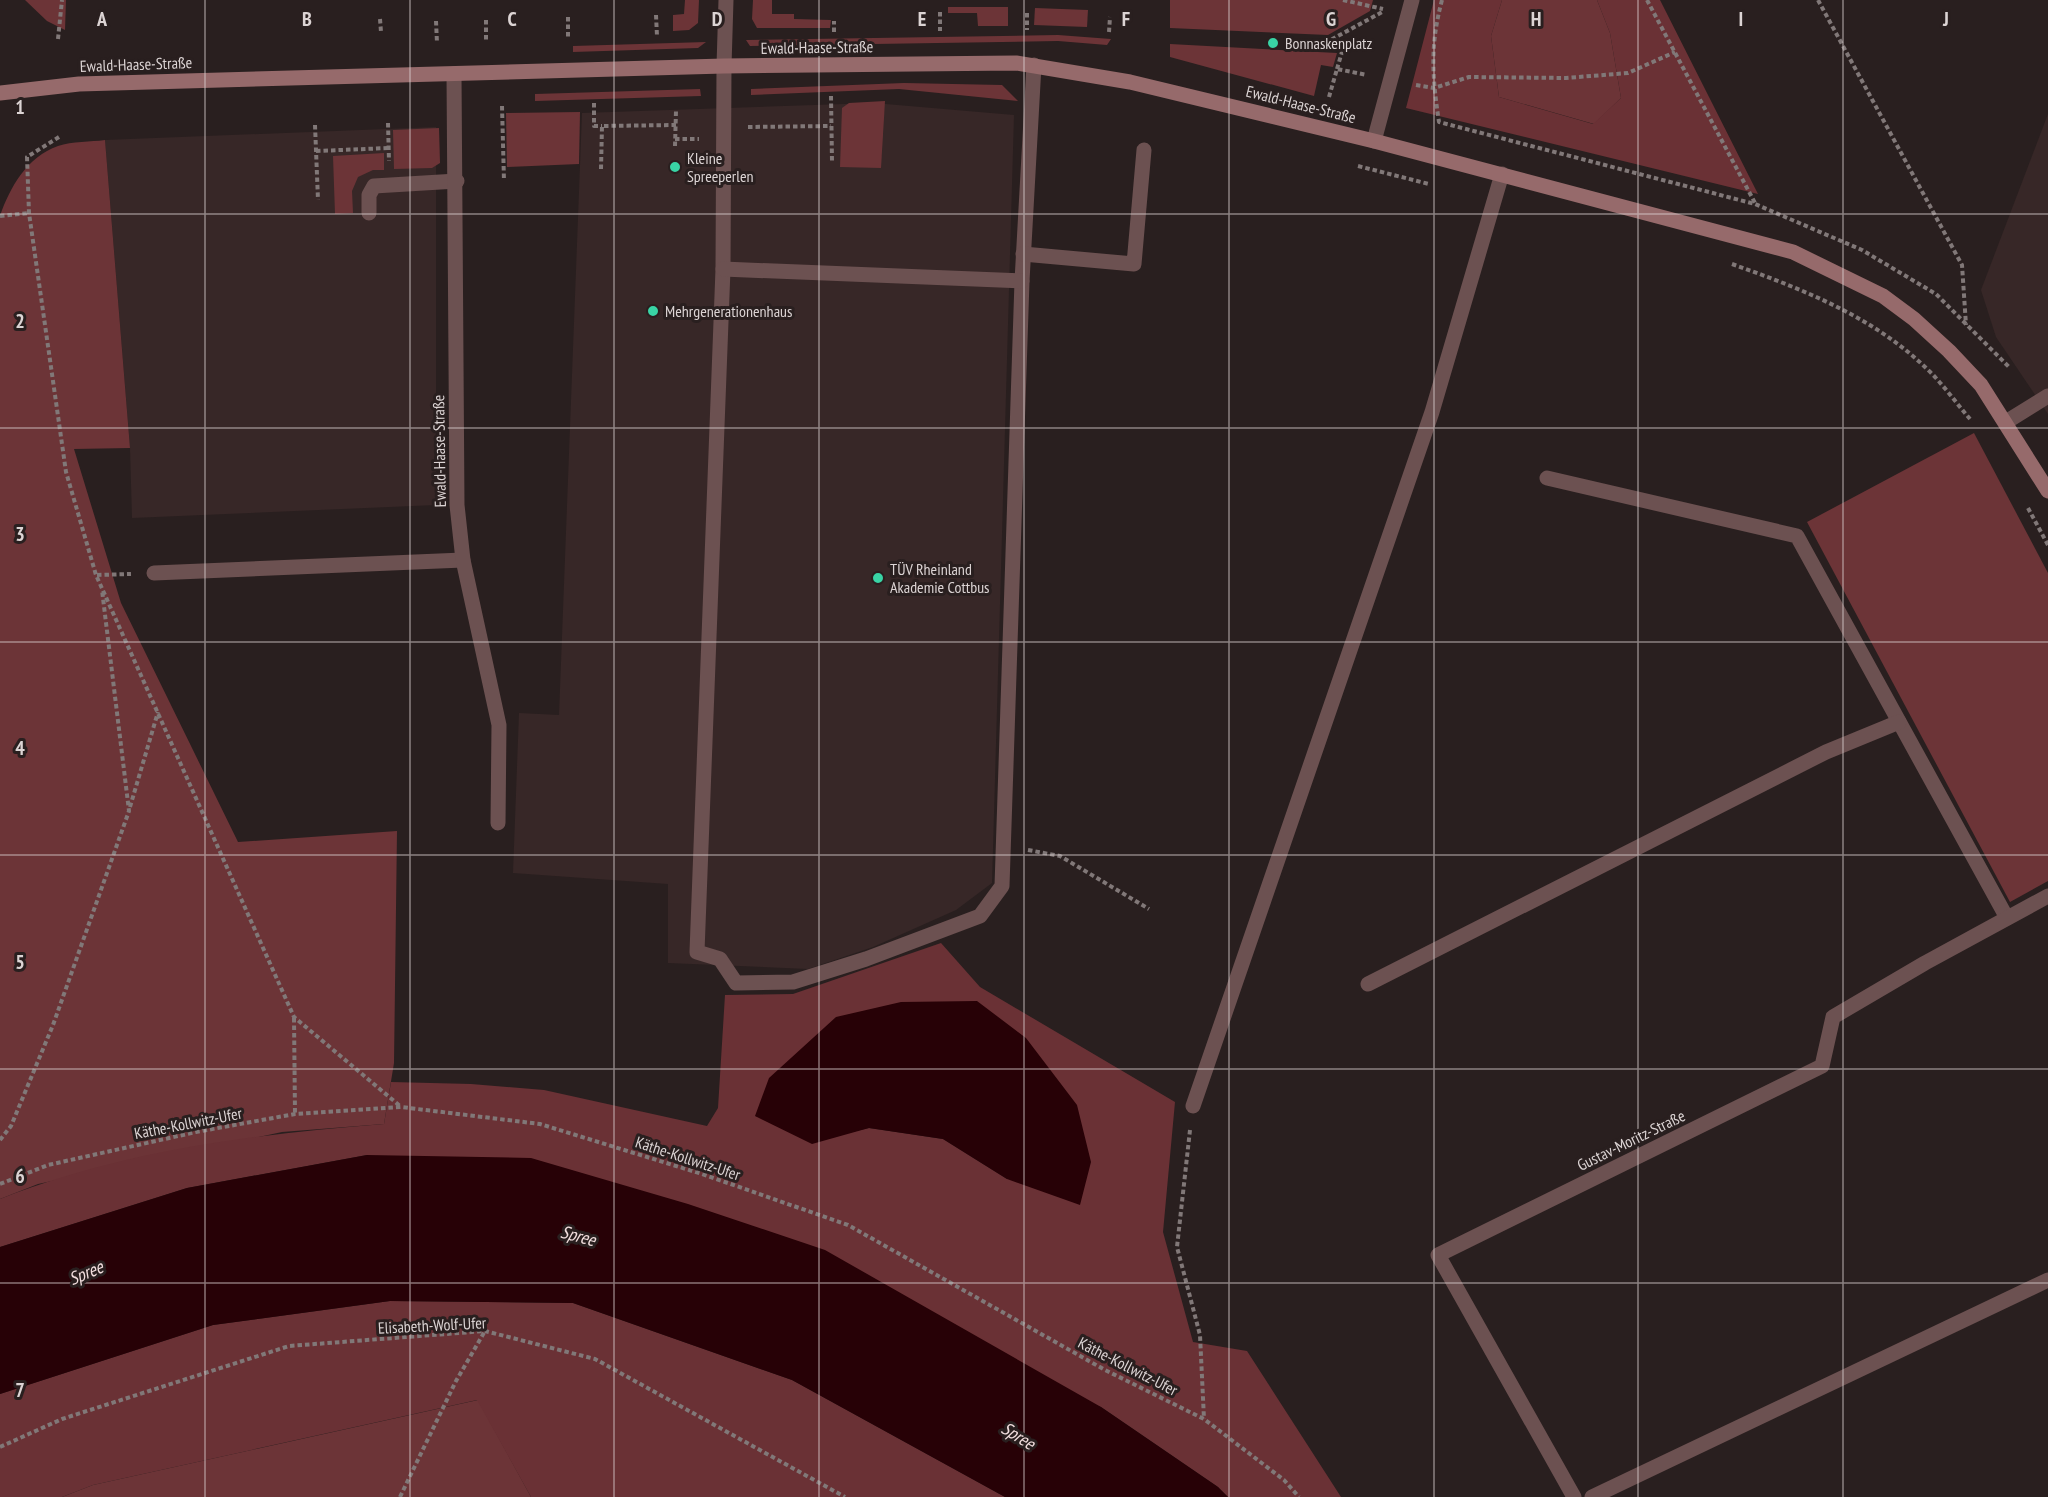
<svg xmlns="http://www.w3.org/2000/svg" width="2048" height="1497" font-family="'PT Sans Narrow',sans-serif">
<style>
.built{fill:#372727}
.green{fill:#6c3437}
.forest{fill:#6a3135;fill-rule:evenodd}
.water{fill:#270106}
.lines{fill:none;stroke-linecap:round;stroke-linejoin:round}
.path{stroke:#817878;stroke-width:4;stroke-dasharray:4.5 3;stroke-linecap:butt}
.lane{stroke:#6c5151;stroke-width:15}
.street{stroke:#6c5151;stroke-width:15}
.secondary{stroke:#966a6b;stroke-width:15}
.grid{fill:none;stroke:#dcd4d4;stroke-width:1.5;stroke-opacity:0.55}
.poi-dot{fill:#39d4a5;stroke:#291f1f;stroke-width:2}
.labels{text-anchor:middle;stroke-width:6;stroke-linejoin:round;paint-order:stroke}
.poi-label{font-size:16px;fill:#dcd4d4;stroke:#291f1f;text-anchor:start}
.street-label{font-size:16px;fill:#dcd4d4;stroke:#291f1f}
.water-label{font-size:18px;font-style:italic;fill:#f2dede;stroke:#291f1f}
.grid-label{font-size:20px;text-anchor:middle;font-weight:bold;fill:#dcd4d4;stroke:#291f1f;stroke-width:6;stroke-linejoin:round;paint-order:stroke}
</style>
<rect width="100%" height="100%" fill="#291f1f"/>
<g class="built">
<polygon points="874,103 1014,115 992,883 956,910 873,947 808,969 668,963 668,884 513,873 519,713 559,715 582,113"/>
<polygon points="2048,114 2048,414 1996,337 1981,290"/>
<polygon points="436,127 436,505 132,518 130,448 105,140"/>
</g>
<g class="green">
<polygon points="25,0 66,0 65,30 47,21"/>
<polygon points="685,0 699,0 698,23 689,30 673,31 673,15 684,14"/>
<polygon points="753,0 772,0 772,14 794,14 794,19 831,20 830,28 757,28 752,19"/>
<polygon points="1170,0 1373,0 1370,11 1328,35 1170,28"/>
<polygon points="1502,0 1597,0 1610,33 1621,98 1594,124 1499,97 1491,36"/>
<polygon points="948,7 1008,7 1008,26 978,26 977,13 948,13"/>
<polygon points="1035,8 1088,10 1087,27 1034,25"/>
<polygon points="1058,35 1111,39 1107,45 1058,41 750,46 746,40"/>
<polygon points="706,42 698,48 573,52 573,46"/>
<polygon points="1170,44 1337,53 1333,67 1321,65 1314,96 1170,57"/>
<polygon points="904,83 1002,85 1018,101 899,89 751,95 751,89"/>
<polygon points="700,89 701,96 535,101 535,94"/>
<polygon points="885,101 881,168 840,167 842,108 849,103"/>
<polygon points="580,112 579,164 507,167 506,113"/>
<polygon points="439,128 440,163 432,168 394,169 393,130"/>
<path d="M105 140 130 448 74 449 121 603 238 842 397 831 394 1063 384 1124 282 1132 38 1184 0 1199V216C10 187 27 157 58 146 72 141 91 142 105 140Z"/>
<polygon points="384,153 384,170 373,170 358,177 352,191 353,213 335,214 333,156"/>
<polygon points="1974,433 2048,573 2048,881 2010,902 1807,522"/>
<polygon points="478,1400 531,1497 62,1497 93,1485"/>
</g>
<g class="forest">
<polygon points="1434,0 1502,0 1491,36 1499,97 1593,124 1621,98 1610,33 1597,0 1660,0 1758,194 1406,108"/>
<path d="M941 943 980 987 1175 1102 1163 1232 1193 1342 1247 1351 1341 1497H1228L1218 1487 1101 1407 367 1155 187 1188 0 1247V1199C122 1151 253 1134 384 1124L391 1082 471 1084 544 1090 707 1126 718 1108 725 995 793 994ZM1077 1105 1007 1179 943 1139 869 1128 843 1134 755 1116Z"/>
<polygon points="390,1301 573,1303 792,1380 1005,1497 531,1497 477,1400 93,1485 62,1497 0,1497 0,1394 213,1325"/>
</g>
<g class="water">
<polygon points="977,1001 1026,1038 1077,1105 1091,1162 1080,1205 1007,1179 943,1139 869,1128 812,1144 755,1116 769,1078 836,1017 901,1002"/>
<polygon points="367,1155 531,1158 688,1204 825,1250 1101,1407 1218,1487 1228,1497 1005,1497 792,1380 573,1303 390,1301 213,1325 0,1394 0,1247 187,1188"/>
</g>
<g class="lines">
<g class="path">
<polyline points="1343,0 1383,9"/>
<path d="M1442 0C1430 45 1432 76 1439 122L1755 204 1862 250 1936 294 2010 368"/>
<polyline points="1647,0 1755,203"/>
<polyline points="1818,0 1962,265 1966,325"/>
<polyline points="940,12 940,31"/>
<polyline points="1027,13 1027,30"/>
<polyline points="656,15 657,36"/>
<polyline points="568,17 568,39"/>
<polyline points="380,19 381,32"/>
<polyline points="486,20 486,42"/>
<polyline points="436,21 437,43"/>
<polyline points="834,32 834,21"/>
<polyline points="1109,32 1110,17"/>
<polyline points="58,39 62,0"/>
<polyline points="1325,43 1384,11"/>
<polyline points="1337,69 1344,45"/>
<polyline points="1416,85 1434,88 1469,77 1566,78 1628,73 1675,52"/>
<polyline points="831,96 832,161"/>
<polyline points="1329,97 1337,69 1367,75"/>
<polyline points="594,103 594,126 602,126"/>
<polyline points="502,106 504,181"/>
<polyline points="388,123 389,161"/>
<polyline points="315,125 318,200"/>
<polyline points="748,127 831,126"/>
<polyline points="59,137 27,157 29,213 66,472 96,575 294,1017 400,1106"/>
<polyline points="675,139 699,139"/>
<polyline points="675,146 676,111"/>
<polyline points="316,151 389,148"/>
<polyline points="1358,166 1429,184"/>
<polyline points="601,169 602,126 676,125"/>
<polyline points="0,216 29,213"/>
<path d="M1732 264C1805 290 1880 319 1935 377 1947 390 1958 405 1970 419"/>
<polyline points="2028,508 2048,545"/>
<polyline points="97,575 131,574"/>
<polyline points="130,807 158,712"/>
<polyline points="1028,850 1060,856 1149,909"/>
<polyline points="294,1018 295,1114"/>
<polyline points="1190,1130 1177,1247 1200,1335 1204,1419"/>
<polyline points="0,1140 11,1126 53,1025 129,811 102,590"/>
<polyline points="0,1184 48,1165 196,1132 295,1114 401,1107 540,1124 702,1174 848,1225 1105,1370 1204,1419 1284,1480 1299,1497"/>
<polyline points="0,1447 62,1419 289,1346 485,1331 595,1359 845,1497"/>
<polyline points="400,1497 456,1381 485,1331"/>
</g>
<g class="lane">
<polyline points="724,66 723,269 697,952 720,959 736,983 793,982 866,959 980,916 1002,886 1022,281 1034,65"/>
<polyline points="369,213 369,195 374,186 457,181"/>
<polyline points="1023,254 1134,264 1144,150"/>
<polyline points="723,269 1022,281"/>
<polyline points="2006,422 2048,396"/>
<polyline points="1547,478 1797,536 2007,918"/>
<polyline points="154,573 463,560"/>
<polyline points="1368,984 1826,752 1899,722"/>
<polyline points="1193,1106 1432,412 1502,174"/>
</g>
<g class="street">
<polyline points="724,66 726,0"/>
<polyline points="454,74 457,505 463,560 499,725 498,823"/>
<polyline points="1374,141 1412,0"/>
<polyline points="1574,1497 1438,1255 1822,1066 1833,1017 1925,963 2048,896"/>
<polyline points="1592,1497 2048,1280"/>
</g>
<polyline class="secondary" points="0,93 79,84 724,66 1016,63 1130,82 1374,141 1793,252 1883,296 1914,319 1949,351 1981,385 2048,491"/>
</g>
<path class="grid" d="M205 0V1497M410 0V1497M614 0V1497M819 0V1497M1024 0V1497M1229 0V1497M1434 0V1497M1638 0V1497M1843 0V1497M0 214H2048M0 428H2048M0 642H2048M0 855H2048M0 1069H2048M0 1283H2048"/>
<g class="poi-dot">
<circle cx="1273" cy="43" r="6"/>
<circle cx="675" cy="167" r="6"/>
<circle cx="653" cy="311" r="6"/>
<circle cx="878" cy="578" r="6"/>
</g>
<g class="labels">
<g class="poi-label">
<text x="1285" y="49">Bonnaskenplatz</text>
<text x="687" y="164">Kleine<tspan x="687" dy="18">Spreeperlen</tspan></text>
<text x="665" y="317">Mehrgenerationenhaus</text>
<text x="890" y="575">TÜV Rheinland<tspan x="890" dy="18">Akademie Cottbus</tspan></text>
</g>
<g class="street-label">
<text transform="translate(817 47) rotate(-1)" y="6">Ewald-Haase-Straße</text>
<text transform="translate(136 64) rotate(-2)" y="6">Ewald-Haase-Straße</text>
<text transform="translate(1301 104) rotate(14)" y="6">Ewald-Haase-Straße</text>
<text transform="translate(439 451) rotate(-91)" y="6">Ewald-Haase-Straße</text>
<text transform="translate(188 1123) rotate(-11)" y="6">Käthe-Kollwitz-Ufer</text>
<text transform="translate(1631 1140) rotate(-26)" y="6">Gustav-Moritz-Straße</text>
<text transform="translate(688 1158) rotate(18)" y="6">Käthe-Kollwitz-Ufer</text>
<text transform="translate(432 1325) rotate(-3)" y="6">Elisabeth-Wolf-Ufer</text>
<text transform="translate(1128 1366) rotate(27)" y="6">Käthe-Kollwitz-Ufer</text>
</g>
<g class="water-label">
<text transform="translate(578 1236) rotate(15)" y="6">Spree</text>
<text transform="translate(86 1273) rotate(-23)" y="6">Spree</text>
<text transform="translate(1018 1436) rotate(32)" y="6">Spree</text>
</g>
</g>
<g class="grid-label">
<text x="102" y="26">A</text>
<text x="307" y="26">B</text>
<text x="512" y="26">C</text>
<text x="717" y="26">D</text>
<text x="922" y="26">E</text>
<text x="1126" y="26">F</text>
<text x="1331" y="26">G</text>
<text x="1536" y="26">H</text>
<text x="1741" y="26">I</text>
<text x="1946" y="26">J</text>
<text x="20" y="114">1</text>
<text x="20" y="328">2</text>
<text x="20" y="541">3</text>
<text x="20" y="755">4</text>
<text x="20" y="969">5</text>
<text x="20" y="1183">6</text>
<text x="20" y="1397">7</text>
</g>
</svg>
